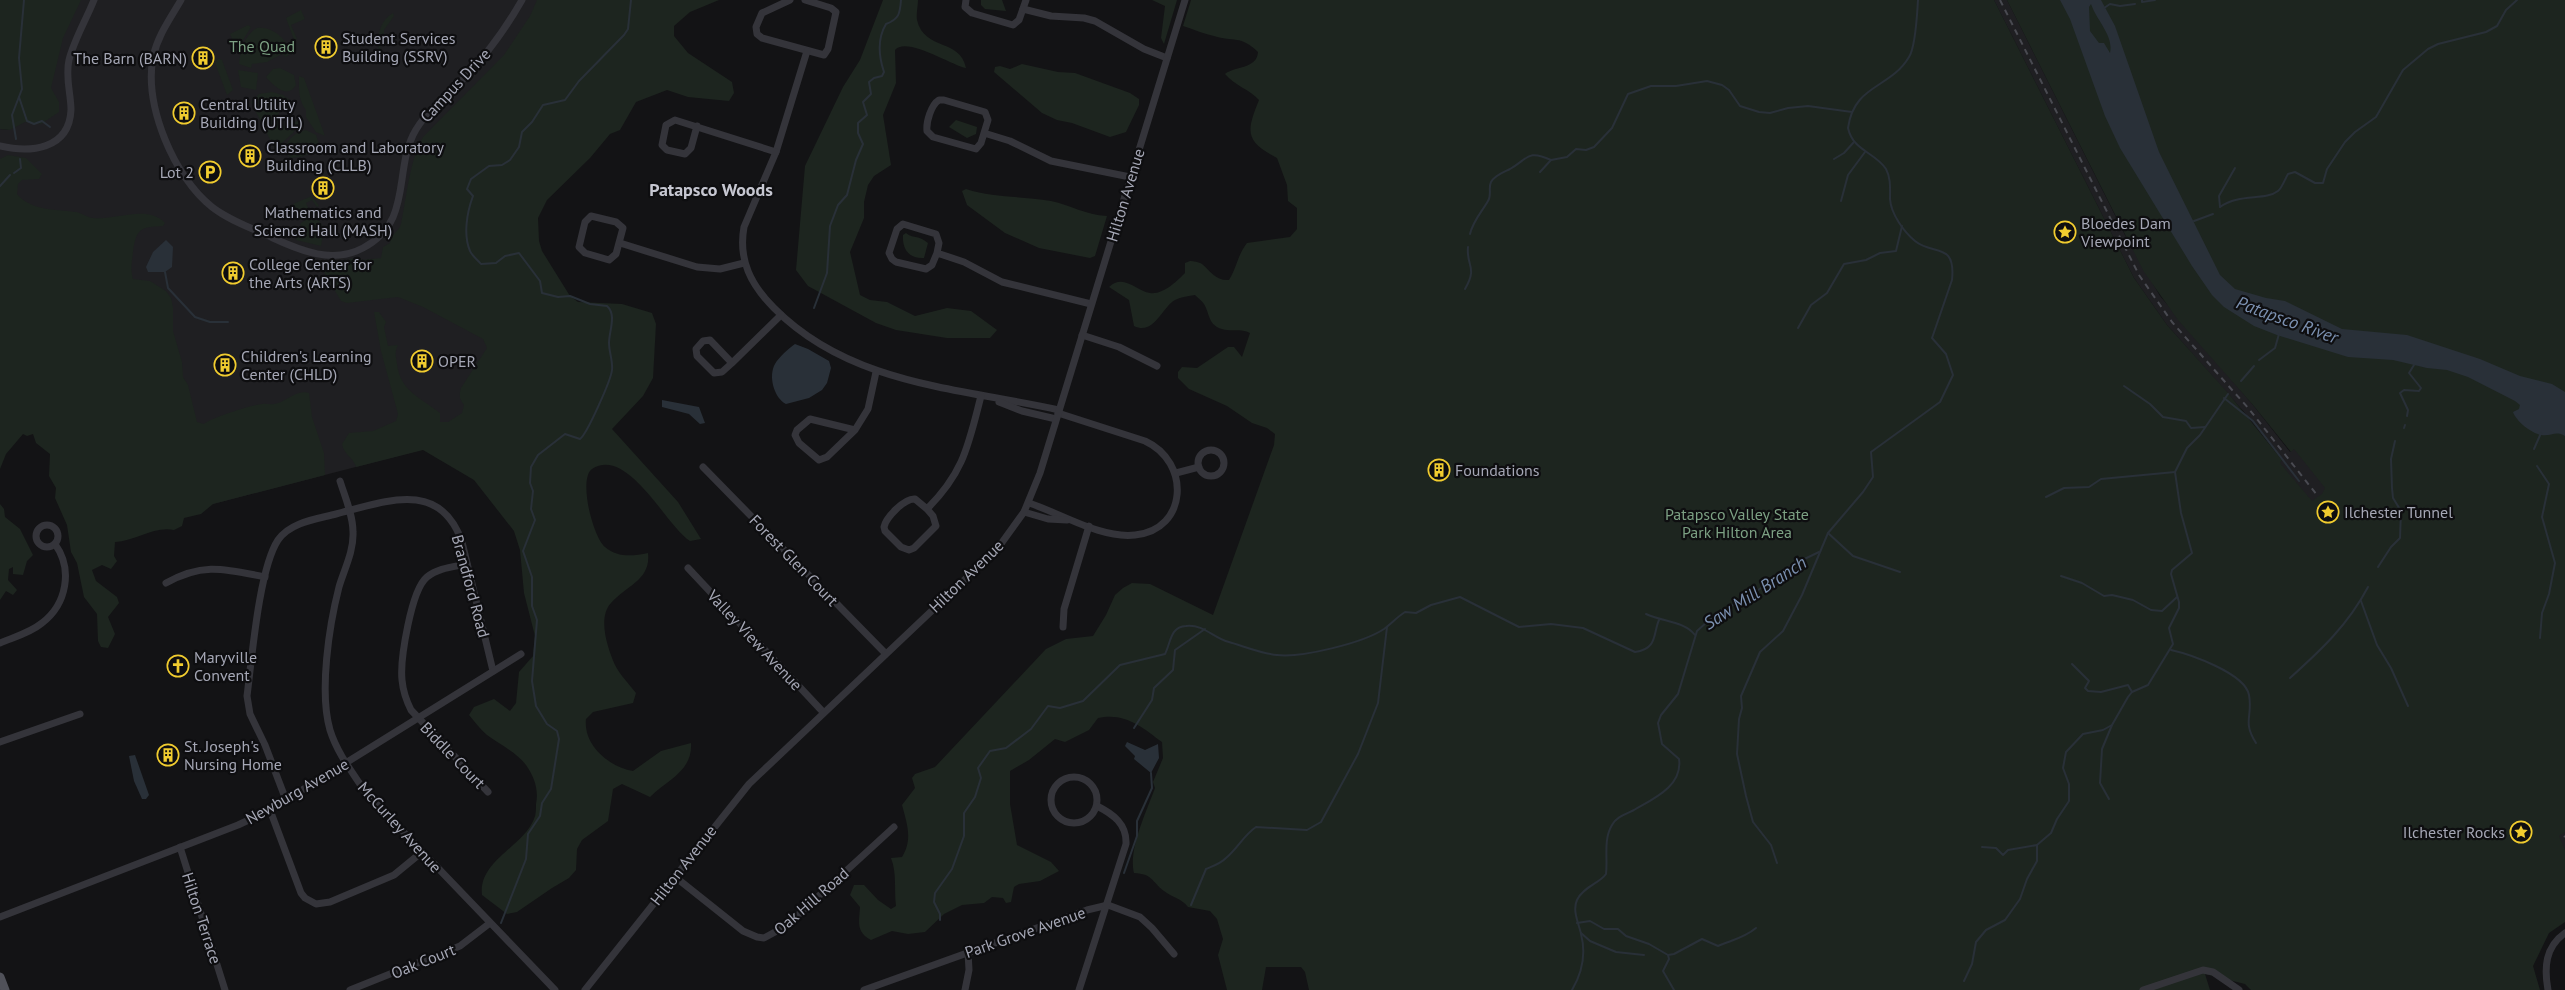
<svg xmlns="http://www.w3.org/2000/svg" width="2565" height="990" font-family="'PT Sans',sans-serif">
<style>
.built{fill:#1f1f22}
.green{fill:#1d251f}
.water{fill:#293038;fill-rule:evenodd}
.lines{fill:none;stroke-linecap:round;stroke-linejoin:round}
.stream{stroke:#293038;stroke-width:2}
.minor{stroke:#34343a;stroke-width:7}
.major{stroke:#505159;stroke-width:9}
.rail{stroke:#494a51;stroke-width:2;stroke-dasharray:6 5;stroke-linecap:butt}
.labels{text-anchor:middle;stroke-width:4.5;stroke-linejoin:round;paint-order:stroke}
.poi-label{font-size:16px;fill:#a5a7b5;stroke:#0e0e10;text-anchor:start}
.park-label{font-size:16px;fill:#7ca083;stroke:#0e0e10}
.street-label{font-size:16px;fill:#a5a7b5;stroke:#0e0e10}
.neighbourhood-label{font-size:18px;font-weight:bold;fill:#c6c7d1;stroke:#0e0e10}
.water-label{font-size:18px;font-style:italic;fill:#7b90b0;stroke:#0e0e10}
</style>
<rect width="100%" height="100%" fill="#131315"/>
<g class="built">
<polygon points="37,0 636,0 490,261 495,431 124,527 0,291 0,129 10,130"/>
<polygon points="1994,0 2007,0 2127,239 2160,296 2253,405 2290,452 2309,436 2565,811 2565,898 2265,477 2282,460 2244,412 2167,325 2134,278"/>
</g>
<g class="green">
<polygon points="0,0 81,0 63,38 51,88 59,102 59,112 41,124 25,122 10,130 0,129"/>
<path d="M537 0H719L690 12 674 26V36L688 53 732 82 734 93 729 101 688 97 667 90 636 102 620 130 610 134 590 158 547 200 538 218 539 241 542 251 570 296 578 302 622 304 652 313 656 324 653 378 643 396 612 429 678 502 701 539 690 541C666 526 628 446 592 469 578 479 593 537 605 547 618 558 633 556 648 553 651 580 627 585 611 603 597 618 608 649 615 665 620 675 630 685 636 693L633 703 593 712 586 719C583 745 609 767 633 771L661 751 691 743C693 771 667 780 650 797L622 784 613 789 608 821 582 840 577 849 576 870 569 878 552 888 517 912 507 914 482 895C478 861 523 847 534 819 536 815 536 809 536 804 539 790 534 776 526 765 516 752 499 744 487 735 480 729 474 721 469 715L474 707 494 699 510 711 516 703 519 672 533 656 535 636 524 593 520 550 514 531 474 480 423 450 356 467C353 457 344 455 342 444L349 433 373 431 396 421 398 414 381 351 374 312H379L386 322 384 327 388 346 398 345C394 354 396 355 397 364 400 391 421 398 440 413V422H448L462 413 464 405C459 399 459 395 461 388L487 348 483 339 423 307 398 297 347 303 341 301 323 270 328 266 358 257 362 260 381 258 383 247 390 243C390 234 399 232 401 224 407 195 409 163 423 137L504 55 530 16Z"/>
<path d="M883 0H918C918 6 916 14 917 20 924 51 960 38 966 68 951 65 906 36 895 50L896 83 883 115 891 165 874 176 868 185 864 202V218L850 252 860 295 870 300 887 302 915 316 947 308 971 311 997 330 990 338H947L896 330 876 323 808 286 796 270 805 166 843 87 860 60Z"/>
<polygon points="981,0 1002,0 1006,11 985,9 981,5"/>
<polygon points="1152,0 1177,0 1164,44 1161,38 1165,6"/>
<path d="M1191 0H1994L2134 278 2167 325 2228 393 2282 460 2280 463 2312 501 2322 494 2325 488 2294 449 2291 452 2253 405 2178 320 2144 272 2007 0H2565V832L2559 836 2565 850V922L2549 933 2533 966 2540 990H2251L2245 984 2205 974 2210 990H1309L1305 972 1301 967H1266L1262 990H1227L1218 955 1223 939 1217 919 1210 911 1188 907C1181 898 1173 898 1164 891 1151 881 1153 874 1134 873 1128 850 1147 810 1155 788L1153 782 1163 758 1162 742C1142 727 1125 712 1098 718L1089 730 1065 742 1055 739 1029 760 1010 771V804L1017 845 1051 862 1059 871 1040 881 1019 884 1014 887 1011 902 1006 903 1003 898 992 897 984 903 962 905 944 914 925 932 908 934 892 931 871 940C856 932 859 923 860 907L850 895 854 885H864L878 900 891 909 896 906C894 890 897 873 891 858L902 857C913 839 907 824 902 805L915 788 912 778 915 774 935 767 1046 649 1066 639 1093 636 1106 615 1115 595 1123 588 1132 583 1150 584 1213 615 1274 445 1275 434 1267 428 1252 423 1227 406 1189 389 1178 378V372L1182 367 1197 368 1228 347H1234L1242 357 1250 333C1241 328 1231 332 1222 329 1208 325 1210 314 1204 304 1202 301 1198 298 1195 295 1189 296 1181 297 1175 300 1162 307 1154 336 1134 326L1129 300 1109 287C1124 273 1137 292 1150 293 1163 295 1177 281 1185 273V263L1190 261C1193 261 1199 262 1202 264 1210 271 1216 281 1229 280 1238 265 1237 256 1247 243L1290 237 1297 229V208L1288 201 1287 185 1277 158C1245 141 1246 132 1259 100 1249 89 1235 86 1225 74 1235 66 1257 69 1258 52 1241 35 1233 42 1214 36 1204 34 1193 29 1183 26Z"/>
<polygon points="301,10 305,19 291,25 297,39 294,40 286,18"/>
<path d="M393 13 394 16 384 30V44L380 46 384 57 381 58C376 43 377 22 393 13Z"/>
<polygon points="248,25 251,27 237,50 230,34"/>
<path d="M257 28C272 26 287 39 291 53L286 57 282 54 267 62 252 64 251 68 239 64C240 51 245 35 257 28Z"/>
<polygon points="218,58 222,60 233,90 227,95 215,63"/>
<polygon points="1022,64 1058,72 1075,73 1130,93 1139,99 1139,105 1126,132 1110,137 1072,123 1057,120 1042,113 994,72 995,67 1000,66 1010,69"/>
<path d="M280 68 294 75 296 85C287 100 273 85 266 77L273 69Z"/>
<polygon points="238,70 258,73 256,90 241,87"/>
<path d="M299 76 304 78 325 136 316 132 306 117V110C298 100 299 89 299 76Z"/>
<polygon points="272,92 283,95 295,104 278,113 286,129 300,119 299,116 301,118 293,133 275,149 251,102 259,94"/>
<polygon points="956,120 977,127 976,134 967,138 949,127"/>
<path d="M306 130 316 135 320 147 304 156 291 158 286 153C285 139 295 133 306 130Z"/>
<path d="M8 155 26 158 42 174 39 179 22 180 18 184 17 194C31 211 55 209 75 212 81 212 87 218 93 218 115 221 147 204 165 223L163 226C140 227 136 229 133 252 132 262 130 269 133 279L150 281 166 291 171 298 173 308V331L182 362 183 377 188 385 197 422 204 424C211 418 251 405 262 404 266 403 270 405 274 404 286 403 295 389 309 393L312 417 324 453 325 475 213 504 201 514 184 518 182 526 174 530C154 526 136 541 115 542L114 556 117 561 111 569 102 565 92 570 96 581 117 597 119 603 108 617 115 634 108 648 101 647 98 641 97 614 84 597 77 563 71 552 67 525 55 498 56 488 49 476 50 454 36 443 33 434 27 436 23 434 6 454 0 469V159Z"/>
<path d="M966 189C994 198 1022 196 1051 201 1071 205 1085 215 1107 216L1095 256 1090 258 1039 248 1005 233 967 205 962 191Z"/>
<polygon points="312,196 319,206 317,207 312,200 306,203 309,210 298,217 293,204"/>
<polygon points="310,217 318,219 324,228 321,246 296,240 301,223"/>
<path d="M906 233C913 239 917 234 928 243L924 258C910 259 902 250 903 235Z"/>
<polygon points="0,504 4,509 5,517 20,529 33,555 27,561 23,575 13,574 13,567 9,569 8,580 17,590 13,595 6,591 0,600"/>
</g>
<g class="water">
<path d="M2060 0H2101L2115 26 2159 152 2220 275 2235 289 2266 298 2285 301 2342 329 2407 335 2480 359 2520 376 2552 384 2565 392V436C2555 430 2551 437 2541 435 2531 433 2516 421 2513 412L2519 409 2520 405 2515 401 2468 377 2447 370 2427 368 2393 360 2348 357 2277 335 2254 326 2224 307 2212 295 2192 266 2120 148 2105 116 2070 19ZM2091 4C2097 21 2114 36 2110 53L2104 43H2099L2090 31 2089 7Z"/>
<polygon points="166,240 173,247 172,267 165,272 148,272 146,267 153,252"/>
<path d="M795 344 808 349 829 361 831 368 827 383 822 390 809 398 786 404C774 398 768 376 775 364 779 357 788 349 795 344Z"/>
<polygon points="662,400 699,407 705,423 700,424 689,414 662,407"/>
<polygon points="1127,742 1145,750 1158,744 1159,758 1151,773 1134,759 1135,756 1125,746"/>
<polygon points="135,755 149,795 146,799 142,799 134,781 129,756"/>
</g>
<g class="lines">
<g class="stream">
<polyline points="2142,0 2142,2 2155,0"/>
<polyline points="2104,8 2110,4 2120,6 2135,4"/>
<polyline points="19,97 27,121 34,124 42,121 50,127"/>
<polyline points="16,139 12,115 22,89 19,58 24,0"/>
<polyline points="1834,159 1844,153 1854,142"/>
<polyline points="1540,172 1551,160 1567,157 1576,149 1586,150 1594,147 1612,128 1628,94 1651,86 1676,86 1707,81 1722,85 1729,90 1740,106 1759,112 1770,113 1788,108 1808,106 1852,112"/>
<polyline points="14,173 21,168 20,159"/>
<polyline points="0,186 10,175"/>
<polyline points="1841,201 1848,175 1865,152"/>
<path d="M2220 207C2239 193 2265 201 2278 191 2282 188 2285 179 2288 174L2295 172 2315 183H2323L2327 169 2345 142 2355 132 2376 117 2403 70 2428 49 2438 44 2486 32 2497 26 2506 10 2517 0"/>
<polyline points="2220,207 2219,196 2235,168"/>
<polyline points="2194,221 2213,214"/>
<path d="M1470 234C1473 221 1481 213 1488 201 1492 195 1488 188 1491 182 1495 175 1504 172 1510 169 1528 159 1527 149 1551 160"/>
<polyline points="165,272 168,288 195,317 210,322 228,322"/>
<path d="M1465 289C1478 267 1466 266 1468 247"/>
<path d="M814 308 827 273 830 226 838 205 847 195 856 160 863 144 858 133V123L867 115 863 102 871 94 869 82 874 78 882 76 884 72C879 57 877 39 886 24 899 19 900 14 901 0"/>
<polyline points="1798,328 1811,305 1827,293 1844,264 1866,260 1880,253 1896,251 1902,226"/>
<polyline points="2259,360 2275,348 2279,334"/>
<polyline points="2241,381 2254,366"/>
<polyline points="2124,386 2150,404 2163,417 2186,421 2191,428 2205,427"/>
<polyline points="2224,398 2253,421 2299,481"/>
<polyline points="2407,416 2408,410 2400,393 2404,390 2419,391 2421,388 2409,373 2414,365"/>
<polyline points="2404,428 2405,425"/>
<polyline points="2534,449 2541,433"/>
<polyline points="2537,466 2549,484 2542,517 2555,563 2549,594 2542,613 2540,638"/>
<polyline points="2046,497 2064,488 2089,487 2101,479 2175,472"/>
<polyline points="1828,533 1853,556 1900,572"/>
<polyline points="2378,567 2391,547 2400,538 2401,511 2393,498 2392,488 2391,459 2395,441"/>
<polyline points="2061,576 2082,583 2104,596 2112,595 2133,600 2151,610 2162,611 2177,597"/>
<polyline points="2361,601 2377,645 2391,668 2408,706"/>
<path d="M1646 614C1663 622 1684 621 1695 635"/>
<path d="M2171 650C2189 654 2245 673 2249 695 2253 717 2242 721 2256 743"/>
<polyline points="2072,664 2089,681 2085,688 2088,691 2101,692 2128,685 2132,692"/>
<path d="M2290 678C2321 650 2348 625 2368 587"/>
<polyline points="1134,728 1152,700 1154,688 1173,670 1175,650 1205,629"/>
<polyline points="2109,799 2100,783 2102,749 2112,725 2128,697 2132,692 2148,685 2173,644 2169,628 2179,608 2179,602 2171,574 2172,570 2192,553 2181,513 2175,472 2187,448 2200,435 2228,394"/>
<polyline points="1982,847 1996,848 2003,855 2008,850 2037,845"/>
<path d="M1777 863 1771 845 1753 822 1746 796 1737 754 1739 719 1742 708 1741 696 1760 652 1783 631 1802 595 1828 533 1863 492 1873 477 1871 452 1940 402 1953 375 1946 354 1932 338 1952 280C1956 241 1933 256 1915 241 1904 232 1891 214 1890 199 1890 189 1891 178 1886 169 1875 152 1853 151 1848 128 1854 84 1890 89 1909 57 1916 46 1917 14 1918 0"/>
<polyline points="1124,873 1137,836 1137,821 1152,788 1151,773"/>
<path d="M1191 905 1206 869C1213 866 1220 864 1226 858 1237 849 1244 835 1256 827L1307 830 1321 822 1358 754 1378 703 1387 627"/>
<path d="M940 920V914L934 902 935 893 952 869 964 836V813L975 797 981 778 978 768 990 751 1006 748 1031 729 1048 706 1060 708 1083 701 1120 665 1165 654C1171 642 1170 627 1186 626 1204 624 1213 638 1229 642 1243 646 1263 654 1277 655 1301 658 1363 643 1384 629 1391 624 1397 617 1405 612L1416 613 1431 605 1460 597 1519 627 1551 624 1583 628 1635 652C1658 649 1653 633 1659 620"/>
<path d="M501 923 526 859 528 834 540 816 542 803 551 789 559 739 557 731 547 724 536 706 532 681 537 620 532 606V577L523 551 535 520 531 509 533 491 530 483 531 467 538 455 565 434 580 439C587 434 611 380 612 370 613 361 609 352 609 343 609 331 617 315 607 306L590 304 570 296 558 297 542 293 540 281 519 253 505 256 496 263 481 264C478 260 472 256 470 251 463 235 467 212 473 196L467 189 471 179 489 166 502 165 510 160 519 147 522 132 532 122 543 105 565 100 579 81 624 35 628 29 631 0"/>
<path d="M1577 923 1590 921 1604 929H1618L1626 936 1649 944 1668 955 1674 954 1702 939 1718 946C1732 940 1744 938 1756 928"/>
<polyline points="1581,933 1590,941 1616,952 1644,955"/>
<polyline points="1668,955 1669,959 1663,971 1674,990"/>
<polyline points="1964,981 1972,964 1976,942 1986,930 2005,920 2020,899 2027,879 2037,861 2037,845 2051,833 2057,819 2069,801 2069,784 2063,768 2066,752 2083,734 2103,730 2112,725"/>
<path d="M1572 990C1582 973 1586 953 1581 934 1579 924 1572 911 1577 900 1583 887 1600 883 1606 874 1608 858 1603 840 1612 825 1616 817 1626 814 1634 810 1653 799 1683 786 1679 759L1662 744 1658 723 1661 715 1678 694 1697 631 1718 612 1746 599 1792 565 1819 552"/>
</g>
<g class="minor">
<path d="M181 0C170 19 158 35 153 57 144 106 174 177 212 207 230 221 252 228 273 238 301 251 333 264 363 248 412 222 394 175 413 135 425 111 448 96 466 76 488 53 506 28 522 0"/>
<polyline points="790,0 762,13 756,27 757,34 762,38 824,55 828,49 836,12 831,8 805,0"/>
<polyline points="966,0 965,7 972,13 1013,25 1019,20 1026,0"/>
<polyline points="1023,9 1051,16 1084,18 1095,21 1144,49 1167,58"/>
<path d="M807 51 776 152 744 227C738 260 751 285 774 308 850 385 959 388 1059 410"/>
<polyline points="697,126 691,148 685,154 667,150 662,145 666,125 675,120 776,152"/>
<path d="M984 133 988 120 985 112 944 100H939C931 105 926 122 927 131L933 137 976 149 981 143 984 133 1010 141 1051 161 1130 177"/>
<path d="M0 146C30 153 69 150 71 110 71 94 65 77 69 60 74 40 86 20 94 0"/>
<polygon points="591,216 616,222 623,228 616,254 609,260 585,253 579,247 585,222"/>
<polyline points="620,243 697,267 720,269 744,263"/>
<polyline points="937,253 939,243 936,234 903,224 897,229 889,253 892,259 896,262 926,269 932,265 937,253 964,262 1002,282 1091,304"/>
<polyline points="1082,335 1119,347 1157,366"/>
<polyline points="732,363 722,372 714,373 697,356 696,349 703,341 710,340 732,363 781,315"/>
<polyline points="999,402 1022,411 1056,419"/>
<polyline points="855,430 827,457 819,460 799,443 795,435 797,430 810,419 855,430 868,409 876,372"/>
<circle cx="1211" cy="463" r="13"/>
<polyline points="703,467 885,653"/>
<polyline points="1176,473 1199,467"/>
<path d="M340 481C345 497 353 515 353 532 354 551 344 570 339 587 329 626 319 692 330 730 337 753 353 773 366 793L555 990"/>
<path d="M1029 503C1060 513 1101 539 1135 535 1188 530 1191 462 1145 441L1058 413"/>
<path d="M927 509 933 516 936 526 914 548 909 550 901 547 885 531 884 527C886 517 905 498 915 499L927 509C964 472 968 446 981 396"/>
<polyline points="1024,512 1048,519 1067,520"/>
<circle cx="47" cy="536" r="11"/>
<path d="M467 564C453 567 438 568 427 577 411 590 400 660 402 680 403 691 406 700 411 710L488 792"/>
<polyline points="688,568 823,712"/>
<path d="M166 583C203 562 225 569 265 577"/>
<polyline points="1063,627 1064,609 1089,526"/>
<path d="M0 643C14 637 30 633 42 623 67 604 73 569 55 544"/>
<polyline points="0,742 80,714"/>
<circle cx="1074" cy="800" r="23"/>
<path d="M286 800 265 745 250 714 247 696C252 658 259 569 278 540 290 522 317 519 336 514 384 502 440 478 462 542L493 671"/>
<polyline points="270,810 301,893 305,898 316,904 330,902 394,875 422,852"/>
<polyline points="180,847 225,990"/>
<polyline points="674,876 743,931 757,937 764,938 786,926 894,827"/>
<polyline points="0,917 238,825 270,810 521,654"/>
<polyline points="350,990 460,946 490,923"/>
<polyline points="585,990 749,784 998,548 1024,512 1040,473 1185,0"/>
<polyline points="864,990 1087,910 1108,905 1140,917 1152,928 1174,954"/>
<polyline points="965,990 969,970 968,952"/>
<path d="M1079 990 1126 844C1127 824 1113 814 1097 806"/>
<polyline points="2143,990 2203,970 2213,972 2239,990"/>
<path d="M2548 990C2544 968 2545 947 2565 933"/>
</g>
<polyline class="major" points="0,977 5,990"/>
<g class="rail">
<polyline points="2000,0 2139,275 2172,322 2249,409 2317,495"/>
<polyline points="2564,836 2565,837"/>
</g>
</g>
<defs>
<g id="building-ring" transform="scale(1.125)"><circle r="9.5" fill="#0e0e10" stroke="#f1cc2f" stroke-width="1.5"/><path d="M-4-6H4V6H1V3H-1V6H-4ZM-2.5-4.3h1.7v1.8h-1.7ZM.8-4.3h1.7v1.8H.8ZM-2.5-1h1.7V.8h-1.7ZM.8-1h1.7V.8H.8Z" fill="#f1cc2f"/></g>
<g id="parking-ring" transform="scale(1.125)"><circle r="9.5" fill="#0e0e10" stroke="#f1cc2f" stroke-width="1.5"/><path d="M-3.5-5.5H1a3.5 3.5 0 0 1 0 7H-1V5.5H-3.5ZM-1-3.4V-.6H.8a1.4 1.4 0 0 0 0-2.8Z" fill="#f1cc2f"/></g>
<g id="sight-ring" transform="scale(1.125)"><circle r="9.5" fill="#0e0e10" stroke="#f1cc2f" stroke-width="1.5"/><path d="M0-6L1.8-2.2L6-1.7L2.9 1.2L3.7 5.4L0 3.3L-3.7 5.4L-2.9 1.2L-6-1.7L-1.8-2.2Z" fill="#f1cc2f"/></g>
<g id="church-ring" transform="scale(1.125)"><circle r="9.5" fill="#0e0e10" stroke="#f1cc2f" stroke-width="1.5"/><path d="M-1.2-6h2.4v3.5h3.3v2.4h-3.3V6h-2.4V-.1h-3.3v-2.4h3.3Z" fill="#f1cc2f"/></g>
</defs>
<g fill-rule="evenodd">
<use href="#building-ring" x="326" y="47"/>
<use href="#building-ring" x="203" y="58"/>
<use href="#building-ring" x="184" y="113"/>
<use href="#building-ring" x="250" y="156"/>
<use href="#parking-ring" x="210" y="172"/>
<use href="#building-ring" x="323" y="188"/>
<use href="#sight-ring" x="2065" y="232"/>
<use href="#building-ring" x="233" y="273"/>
<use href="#building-ring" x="422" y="361"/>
<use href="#building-ring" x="225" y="365"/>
<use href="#building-ring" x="1439" y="470"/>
<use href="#sight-ring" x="2328" y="512"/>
<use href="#church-ring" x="178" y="666"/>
<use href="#building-ring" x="168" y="755"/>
<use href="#sight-ring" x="2521" y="832"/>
</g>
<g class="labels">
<g class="poi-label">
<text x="342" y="44">Student Services<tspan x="342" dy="18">Building (SSRV)</tspan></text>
<text x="187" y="64" text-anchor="end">The Barn (BARN)</text>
<text x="200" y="110">Central Utility<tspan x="200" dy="18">Building (UTIL)</tspan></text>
<text x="266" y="153">Classroom and Laboratory<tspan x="266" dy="18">Building (CLLB)</tspan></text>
<text x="194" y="178" text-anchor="end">Lot 2</text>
<text x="323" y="218" text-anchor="middle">Mathematics and<tspan x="323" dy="18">Science Hall (MASH)</tspan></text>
<text x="2081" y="229">Bloedes Dam<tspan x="2081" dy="18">Viewpoint</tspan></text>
<text x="249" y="270">College Center for<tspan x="249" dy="18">the Arts (ARTS)</tspan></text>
<text x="241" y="362">Children's Learning<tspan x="241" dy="18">Center (CHLD)</tspan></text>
<text x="438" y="367">OPER</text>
<text x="1455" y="476">Foundations</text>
<text x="2344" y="518">Ilchester Tunnel</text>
<text x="194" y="663">Maryville<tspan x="194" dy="18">Convent</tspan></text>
<text x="184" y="752">St. Joseph's<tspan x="184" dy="18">Nursing Home</tspan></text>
<text x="2505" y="838" text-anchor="end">Ilchester Rocks</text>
</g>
<g class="park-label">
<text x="262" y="52">The Quad</text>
<text x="1737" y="520">Patapsco Valley State<tspan x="1737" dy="18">Park Hilton Area</tspan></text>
</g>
<g class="street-label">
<text transform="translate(455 85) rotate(-47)" y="6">Campus Drive</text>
<text transform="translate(1125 195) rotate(-73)" y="6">Hilton Avenue</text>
<text transform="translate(794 560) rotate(46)" y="6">Forest Glen Court</text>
<text transform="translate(966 576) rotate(-44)" y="6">Hilton Avenue</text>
<text transform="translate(471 586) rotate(75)" y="6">Brandford Road</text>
<text transform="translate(755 640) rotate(47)" y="6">Valley View Avenue</text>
<text transform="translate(453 755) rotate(46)" y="6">Biddle Court</text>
<text transform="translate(297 791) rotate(-30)" y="6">Newburg Avenue</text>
<text transform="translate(400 827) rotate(48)" y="6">McCurley Avenue</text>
<text transform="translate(683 865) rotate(-52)" y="6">Hilton Avenue</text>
<text transform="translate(811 901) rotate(-41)" y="6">Oak Hill Road</text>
<text transform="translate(202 918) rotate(72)" y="6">Hilton Terrace</text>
<text transform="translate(1025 932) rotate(-19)" y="6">Park Grove Avenue</text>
<text transform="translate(423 961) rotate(-22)" y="6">Oak Court</text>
</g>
<g class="neighbourhood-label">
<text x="711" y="196">Patapsco Woods</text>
</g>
<g class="water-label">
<text transform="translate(2287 320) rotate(20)" y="6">Patapsco River</text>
<text transform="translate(1755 593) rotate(-33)" y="6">Saw Mill Branch</text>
</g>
</g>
</svg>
